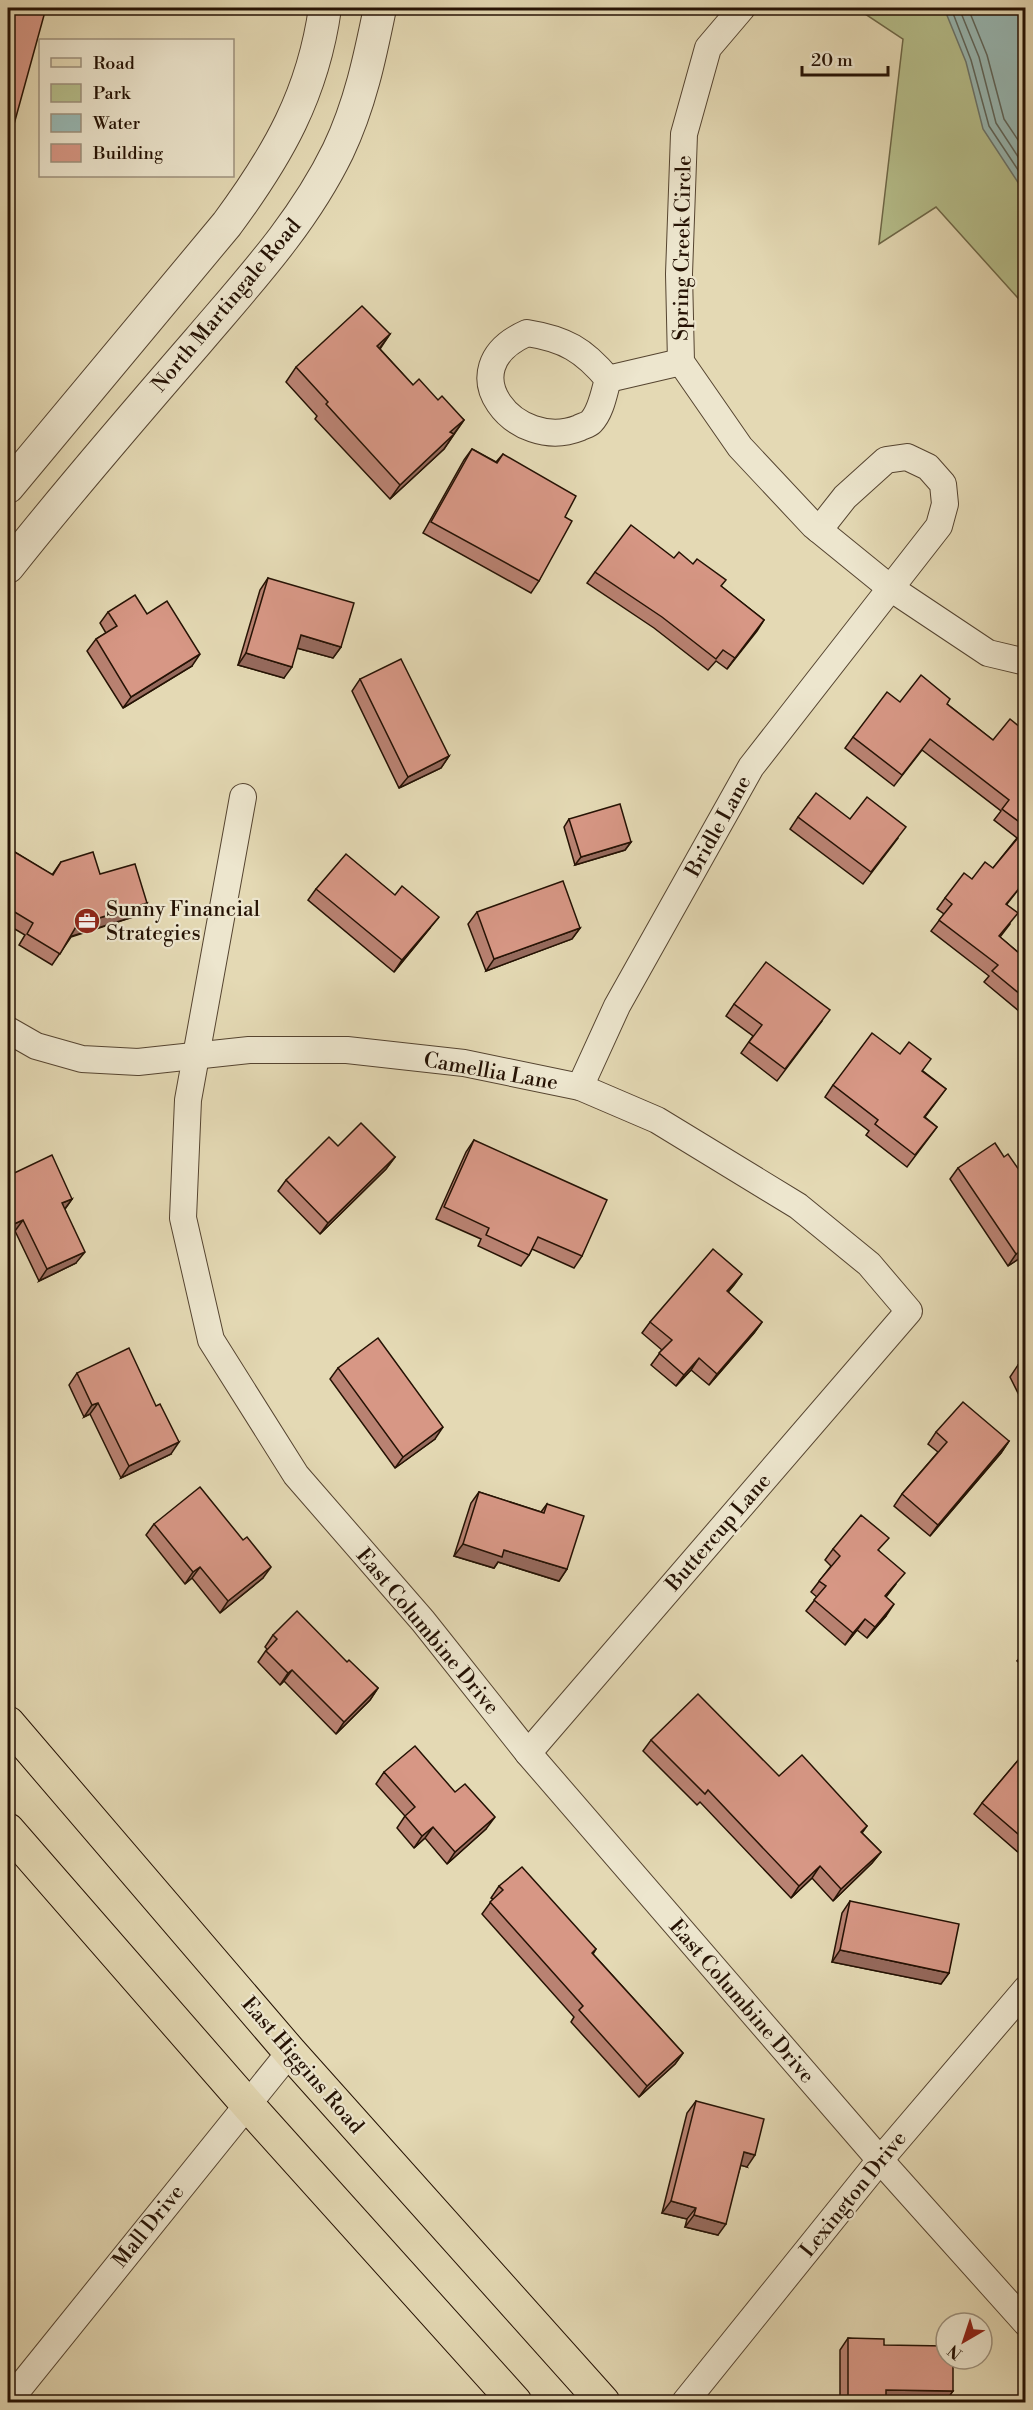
<svg xmlns="http://www.w3.org/2000/svg" width="1033" height="2410" font-family="'Libre Bodoni',serif">
<style>
.green{fill:#b6bf8c;stroke:#6e6848;stroke-width:1.5}
.water{fill:#98b9b5;stroke:#6a766e;stroke-width:1.5}
.lines{fill:none;stroke-linecap:round;stroke-linejoin:round}
.shore{stroke:#5e665c;stroke-width:1.5}
.minor-casing{stroke:#554430;stroke-width:28}
.tertiary-casing{stroke:#554430;stroke-width:34}
.primary-casing{stroke:#251204;stroke-width:35}
.minor{stroke:#ede6ce;stroke-width:26}
.tertiary{stroke:#ede6ce;stroke-width:32}
.primary{stroke:#e4d9b4;stroke-width:33}
.wall{fill:#b98272;stroke:#251204;stroke-width:1.5}
.shaded-wall{fill:#966a5d;stroke:#251204;stroke-width:1.5}
.building{fill:#d79785;stroke:#251204;stroke-width:1.5}
.labels{text-anchor:middle;stroke-width:4.5;stroke-linejoin:round;paint-order:stroke}
.street-label{font-size:21px;fill:#251204;stroke:#ede6ce}
.poi-label{font-size:21px;fill:#251204;stroke:#ede6ce;text-anchor:start}
</style>
<rect width="100%" height="100%" fill="#e4d9b4"/>
<filter id="stains"><feTurbulence type="fractalNoise" baseFrequency=".00333" numOctaves="4"/><feColorMatrix values="0 0 0 0 .2 0 0 0 0 .09 0 0 0 0 .02 0 0 0 .5 -.17"/></filter>
<radialGradient id="worn" r=".72"><stop offset=".6" stop-color="#630" stop-opacity="0"/><stop offset="1" stop-color="#630" stop-opacity=".3"/></radialGradient>
<polygon class="green" points="856,8 1025,8 1025,306 936,207 879,244 903,39"/>
<polygon class="water" points="944,8 1017,8 1025,14 1025,193 983,129 966,62"/>
<g class="lines">
<g class="shore">
<polyline points="951,8 971,60 989,126 1026,182"/>
<polyline points="959,8 979,57 996,123 1026,169"/>
<polyline points="968,8 987,55 1004,119 1026,152"/>
</g>
<g class="minor-casing">
<g id="minor">
<polyline points="742,8 708,48 684,134 679,274 681,362 740,447 814,526 889,587 988,653 1026,662"/>
<path d="M527 333C565 339 584 350 608 379 604 393 601 412 591 422 588 425 582 426 579 428 516 453 446 369 527 333Z"/>
<polyline points="608,379 681,362"/>
<polyline points="243,797 188,1100 183,1218 211,1340 296,1475 423,1621 528,1753 880,2160 1026,2323"/>
<polyline points="8,1030 36,1046 82,1059 138,1062 249,1050 347,1050 464,1063 580,1087 657,1120 798,1206 869,1264 909,1311 528,1753"/>
<polyline points="580,1087 617,1006 751,767 939,526 945,504 943,484 928,467 907,457 886,460 845,497 819,530"/>
<polyline points="8,2402 290,2052"/>
<polyline points="685,2402 880,2160 1026,1989"/>
</g>
</g>
<g class="tertiary-casing">
<g id="tertiary">
<path d="M8 487 227 224C278 155 313 94 325 8"/>
<path d="M8 567C69 490 133 416 198 341 249 281 303 223 338 151 360 105 370 57 380 8"/>
</g>
</g>
<g class="primary-casing">
<g id="primary">
<polyline points="8,1723 290,2052 603,2402"/>
<polyline points="8,1830 247,2104 515,2402"/>
</g>
</g>
<use href="#minor" class="minor"/>
<use href="#tertiary" class="tertiary"/>
<use href="#primary" class="primary"/>
</g>
<g class="wall">
<polygon points="390,334 380,349 413,385 438,400 464,420 444,449 390,499 315,419 317,416 286,382 296,367"/>
<polygon points="472,449 496,462 503,454 565,517 539,581 531,593 423,533 464,460"/>
<polygon points="674,558 721,586 764,620 727,669 716,661 708,670 654,628 587,583 595,572"/>
<polygon points="268,578 341,647 333,658 297,648 284,678 238,665 260,590"/>
<polygon points="108,612 147,614 192,666 123,708 87,651 96,639 106,633 100,623"/>
<polygon points="360,679 449,756 441,768 399,788 352,691"/>
<polygon points="900,702 947,704 993,740 1026,732 1026,880 1007,904 1010,924 1000,937 1026,959 1026,1017 984,982 989,976 931,931 944,914 937,909 945,898 972,879 993,868 1017,838 994,820 1001,811 922,750 894,786 845,748 853,737"/>
<polygon points="798,817 850,819 898,838 863,884 790,829"/>
<polygon points="569,819 631,842 625,850 575,865 564,827"/>
<polygon points="8,848 52,875 61,862 100,874 147,903 139,915 71,937 52,965 19,945 25,935 8,925"/>
<polygon points="316,889 430,928 394,972 308,900"/>
<polygon points="477,912 580,928 572,939 486,971 468,924"/>
<polygon points="734,1004 822,1021 777,1081 741,1053 753,1036 726,1016"/>
<polygon points="923,1071 946,1089 925,1117 937,1127 907,1167 866,1135 869,1131 825,1097 833,1085"/>
<polygon points="474,1140 582,1256 574,1268 532,1249 529,1255 521,1266 478,1246 481,1239 436,1219 466,1152"/>
<polygon points="338,1146 395,1157 386,1169 320,1234 278,1191 286,1180"/>
<polygon points="1004,1157 1026,1180 1026,1254 1008,1266 950,1179 958,1168"/>
<polygon points="8,1176 72,1199 65,1209 76,1263 39,1281 15,1231 8,1235"/>
<polygon points="742,1274 728,1292 762,1322 754,1333 709,1385 691,1370 676,1386 651,1365 662,1350 642,1333 650,1322"/>
<polygon points="1026,1315 1026,1327 1022,1320"/>
<polygon points="1026,1361 1026,1409 1010,1377 1018,1365"/>
<polygon points="338,1368 435,1439 395,1468 330,1379"/>
<polygon points="77,1373 171,1454 121,1478 90,1414 84,1417 69,1385"/>
<polygon points="936,1432 1009,1441 1001,1453 930,1536 894,1506 902,1494 938,1452 928,1444"/>
<polygon points="479,1492 541,1512 547,1504 567,1569 559,1581 498,1562 494,1568 454,1556 471,1503"/>
<polygon points="154,1524 263,1578 220,1613 192,1578 185,1584 146,1535"/>
<polygon points="833,1549 879,1551 896,1584 886,1597 886,1616 867,1638 857,1630 845,1645 806,1611 817,1597 811,1592 831,1566 825,1560"/>
<polygon points="273,1635 347,1662 378,1688 370,1700 336,1734 284,1681 280,1685 258,1662 267,1649 265,1647"/>
<polygon points="1026,1650 1026,1668 1017,1661"/>
<polygon points="651,1740 779,1776 867,1826 862,1833 881,1852 872,1863 833,1901 812,1878 791,1898 700,1802 697,1805 643,1751"/>
<polygon points="1026,1751 1026,1845 1019,1853 974,1814 982,1803"/>
<polygon points="384,1772 486,1829 447,1864 425,1838 414,1848 397,1828 405,1816 376,1784"/>
<polygon points="499,1886 596,1949 593,1954 683,2053 675,2064 639,2097 571,2022 574,2017 482,1914 493,1899 491,1898"/>
<polygon points="850,1901 949,1973 941,1984 832,1962 842,1913"/>
<polygon points="696,2101 747,2167 741,2165 718,2235 685,2227 687,2219 662,2213 687,2113"/>
<polygon points="848,2338 884,2345 953,2391 945,2402 840,2403 840,2350"/>
</g>
<g class="shaded-wall">
<polygon points="390,334 379,349 377,346"/>
<polygon points="464,420 453,435 450,432"/>
<polygon points="454,434 444,449 390,499 400,485"/>
<polygon points="764,620 757,631 727,669 735,658"/>
<polygon points="301,635 341,647 333,658 293,647"/>
<polygon points="246,653 292,667 284,678 238,665"/>
<polygon points="200,654 192,666 123,708 131,697"/>
<polygon points="449,756 441,768 399,788 408,777"/>
<polygon points="631,842 625,850 575,865 581,857"/>
<polygon points="147,903 139,915 69,937 77,925"/>
<polygon points="439,917 394,972 402,960"/>
<polygon points="580,928 572,939 486,971 494,959"/>
<polygon points="395,1157 386,1169 320,1234 328,1223"/>
<polygon points="72,1199 64,1210 62,1203"/>
<polygon points="23,1220 15,1231 8,1235 8,1233 14,1224"/>
<polygon points="1026,1248 1026,1254 1008,1266 1016,1254"/>
<polygon points="85,1252 76,1263 39,1281 47,1269"/>
<polygon points="742,1274 734,1285 719,1303 727,1291"/>
<polygon points="762,1322 754,1333 709,1385 717,1374"/>
<polygon points="699,1358 691,1370 676,1386 684,1375"/>
<polygon points="98,1403 90,1414 84,1417 92,1405"/>
<polygon points="443,1427 435,1439 395,1468 403,1457"/>
<polygon points="1009,1441 1001,1453 930,1536 938,1525"/>
<polygon points="179,1442 171,1454 121,1478 129,1466"/>
<polygon points="463,1544 504,1550 567,1569 559,1581 498,1562 494,1568 454,1556"/>
<polygon points="200,1567 192,1578 185,1584 193,1572"/>
<polygon points="271,1567 263,1578 220,1613 228,1601"/>
<polygon points="894,1604 886,1616 867,1638 875,1627"/>
<polygon points="865,1619 857,1630 845,1645 853,1633"/>
<polygon points="292,1670 284,1681 280,1685 288,1673"/>
<polygon points="378,1688 370,1700 336,1734 344,1722"/>
<polygon points="495,1817 486,1829 447,1864 455,1852"/>
<polygon points="433,1827 425,1838 414,1848 422,1836"/>
<polygon points="881,1852 872,1863 833,1901 841,1889"/>
<polygon points="820,1866 812,1878 791,1898 799,1886"/>
<polygon points="840,1950 949,1973 941,1984 832,1962"/>
<polygon points="683,2053 675,2064 639,2097 647,2086"/>
<polygon points="744,2152 755,2155 747,2167 736,2164"/>
<polygon points="671,2201 696,2208 687,2219 662,2213"/>
<polygon points="694,2215 726,2224 718,2235 685,2227"/>
<polygon points="886,2390 953,2391 945,2402 878,2402"/>
</g>
<g class="building">
<polygon points="8,8 46,8 8,146"/>
<polygon points="362,306 390,334 377,346 413,385 419,379 438,400 442,396 464,420 450,432 454,434 400,485 326,404 328,402 296,367"/>
<polygon points="472,449 497,463 503,454 576,496 565,517 572,521 539,581 431,522"/>
<polygon points="631,525 674,558 679,552 693,564 697,559 726,580 721,586 764,620 735,658 723,650 716,659 662,617 595,572"/>
<polygon points="268,578 354,603 341,647 301,635 292,667 246,653"/>
<polygon points="135,595 147,614 167,601 200,654 131,697 96,639 117,626 108,612"/>
<polygon points="401,659 449,756 408,777 360,679"/>
<polygon points="921,675 950,699 947,704 993,740 1010,719 1026,732 1026,827 1002,809 1009,800 930,739 902,775 853,737 887,692 900,702"/>
<polygon points="816,793 850,819 867,797 906,827 871,872 798,817"/>
<polygon points="620,804 631,842 581,857 569,819"/>
<polygon points="1026,828 1026,880 1006,904 1018,913 999,936 1026,959 1026,999 992,971 998,965 939,920 952,904 945,898 964,873 972,879 985,862 993,868"/>
<polygon points="8,834 14,839 8,846"/>
<polygon points="8,848 53,875 61,862 93,852 100,874 135,864 147,903 77,925 60,954 27,934 33,923 8,908"/>
<polygon points="346,854 395,895 402,886 439,917 402,960 316,889"/>
<polygon points="563,881 580,928 494,959 477,912"/>
<polygon points="766,962 830,1010 785,1069 749,1042 762,1025 734,1004"/>
<polygon points="872,1033 900,1054 909,1042 931,1059 922,1071 946,1089 924,1117 937,1127 915,1155 875,1124 878,1120 833,1085"/>
<polygon points="361,1123 395,1157 328,1223 286,1180 329,1137 338,1146"/>
<polygon points="474,1140 607,1200 582,1256 538,1237 529,1255 486,1235 489,1228 444,1207"/>
<polygon points="995,1143 1004,1157 1008,1154 1026,1180 1026,1248 1016,1254 958,1168"/>
<polygon points="52,1155 72,1199 62,1203 85,1252 47,1269 23,1220 14,1224 8,1211 8,1176"/>
<polygon points="713,1249 742,1274 727,1291 762,1322 717,1374 699,1358 684,1375 659,1353 672,1340 650,1322"/>
<polygon points="378,1338 443,1427 403,1457 338,1368"/>
<polygon points="129,1348 156,1406 160,1404 179,1442 129,1466 98,1403 92,1405 77,1373"/>
<polygon points="1026,1361 1026,1381 1018,1365"/>
<polygon points="963,1402 1009,1441 938,1525 902,1494 947,1442 936,1432"/>
<polygon points="200,1487 243,1540 247,1537 271,1567 228,1601 200,1567 193,1572 154,1524"/>
<polygon points="479,1492 544,1513 547,1504 584,1516 567,1569 504,1550 502,1557 463,1544"/>
<polygon points="861,1515 889,1538 878,1550 905,1573 885,1596 894,1604 875,1627 865,1619 853,1633 814,1600 826,1586 819,1581 840,1556 833,1549"/>
<polygon points="297,1611 347,1662 349,1660 378,1688 344,1722 292,1670 288,1673 266,1651 277,1639 273,1635"/>
<polygon points="698,1694 779,1776 802,1755 867,1826 861,1832 881,1852 841,1889 820,1866 799,1886 708,1790 705,1794 651,1740"/>
<polygon points="415,1746 455,1792 465,1784 495,1817 455,1852 433,1827 422,1836 405,1816 415,1807 384,1772"/>
<polygon points="1026,1751 1026,1841 982,1803"/>
<polygon points="522,1867 596,1949 592,1953 683,2053 647,2086 579,2010 583,2006 490,1902 503,1890 499,1886"/>
<polygon points="850,1901 959,1924 949,1973 840,1950"/>
<polygon points="696,2101 764,2119 755,2155 744,2152 726,2224 694,2215 696,2208 671,2201"/>
<polygon points="8,2253 11,2256 8,2260"/>
<polygon points="848,2338 884,2339 884,2345 946,2346 946,2359 953,2359 953,2391 886,2390 886,2403 848,2403"/>
</g>
<defs>
<g id="office-disc" transform="scale(1.35)"><circle r="9.5" fill="#8f2418" stroke="#ede6ce"/><path d="M-6-3h4V-5.5h4V-3h4V5H-6ZM-1-4.5V-3h2v-1.5ZM-6 0V1H6V0Z" fill="#fff"/></g>
</defs>
<g fill-rule="evenodd">
<use href="#office-disc" x="87" y="921"/>
</g>
<g class="labels">
<g class="street-label">
<text transform="translate(682 248) rotate(-89)" y="7">Spring Creek Circle</text>
<text transform="translate(226 305) rotate(-50)" y="7">North Martingale Road</text>
<text transform="translate(718 826) rotate(-61)" y="7">Bridle Lane</text>
<text transform="translate(491 1071) rotate(10)" y="7">Camellia Lane</text>
<text transform="translate(718 1532) rotate(-49)" y="7">Buttercup Lane</text>
<text transform="translate(428 1631) rotate(50)" y="7">East Columbine Drive</text>
<text transform="translate(742 2001) rotate(49)" y="7">East Columbine Drive</text>
<text transform="translate(303 2065) rotate(49)" y="7">East Higgins Road</text>
<text transform="translate(853 2194) rotate(-51)" y="7">Lexington Drive</text>
<text transform="translate(148 2226) rotate(-51)" y="7">Mall Drive</text>
</g>
<g class="poi-label">
<text x="106" y="916">Sunny Financial<tspan x="106" dy="24">Strategies</tspan></text>
</g>
</g>
<rect width="1033" height="2410" fill="none" stroke="#e4d9b4" stroke-width="30"/>
<rect x="9" y="9" width="1015" height="2392" fill="none" stroke="#251204" stroke-width="3"/>
<rect x="15" y="15" width="1003" height="2380" fill="none" stroke="#251204" stroke-width="1.5"/>
<rect x="39" y="39" width="195" height="138" fill="#ede6ce" stroke="#9d917d" stroke-width="1.5"/>
<rect x="51" y="58" width="30" height="9" fill="#e4d9b4" stroke="#9d917d" stroke-width="1.5"/>
<text x="93" y="69" font-size="18" fill="#251204">Road</text>
<rect x="51" y="84" width="30" height="18" fill="#b6bf8c" stroke="#9d917d" stroke-width="1.5"/>
<text x="93" y="99" font-size="18" fill="#251204">Park</text>
<rect x="51" y="114" width="30" height="18" fill="#98b9b5" stroke="#9d917d" stroke-width="1.5"/>
<text x="93" y="129" font-size="18" fill="#251204">Water</text>
<rect x="51" y="144" width="30" height="18" fill="#d79785" stroke="#9d917d" stroke-width="1.5"/>
<text x="93" y="159" font-size="18" fill="#251204">Building</text>
<g transform="translate(964 2341) rotate(219)"><circle r="28" fill="#ede6ce" stroke="#9d917d" stroke-width="1.5"/>
<path d="M0-4.5L10 22L0 15L-10 22Z" fill="#8f2418"/>
<text y="-9" font-size="16" font-weight="bold" text-anchor="middle" fill="#251204">N</text>
</g>
<path d="M802 66v9h86v-9" fill="none" stroke="#251204" stroke-width="3"/>
<text x="811" y="66" font-size="18" fill="#251204" stroke="#ede6ce" stroke-width="4.5" paint-order="stroke">20 m</text>
<rect width="100%" height="100%" filter="url(#stains)"/>
<rect width="100%" height="100%" fill="url(#worn)"/>
</svg>
